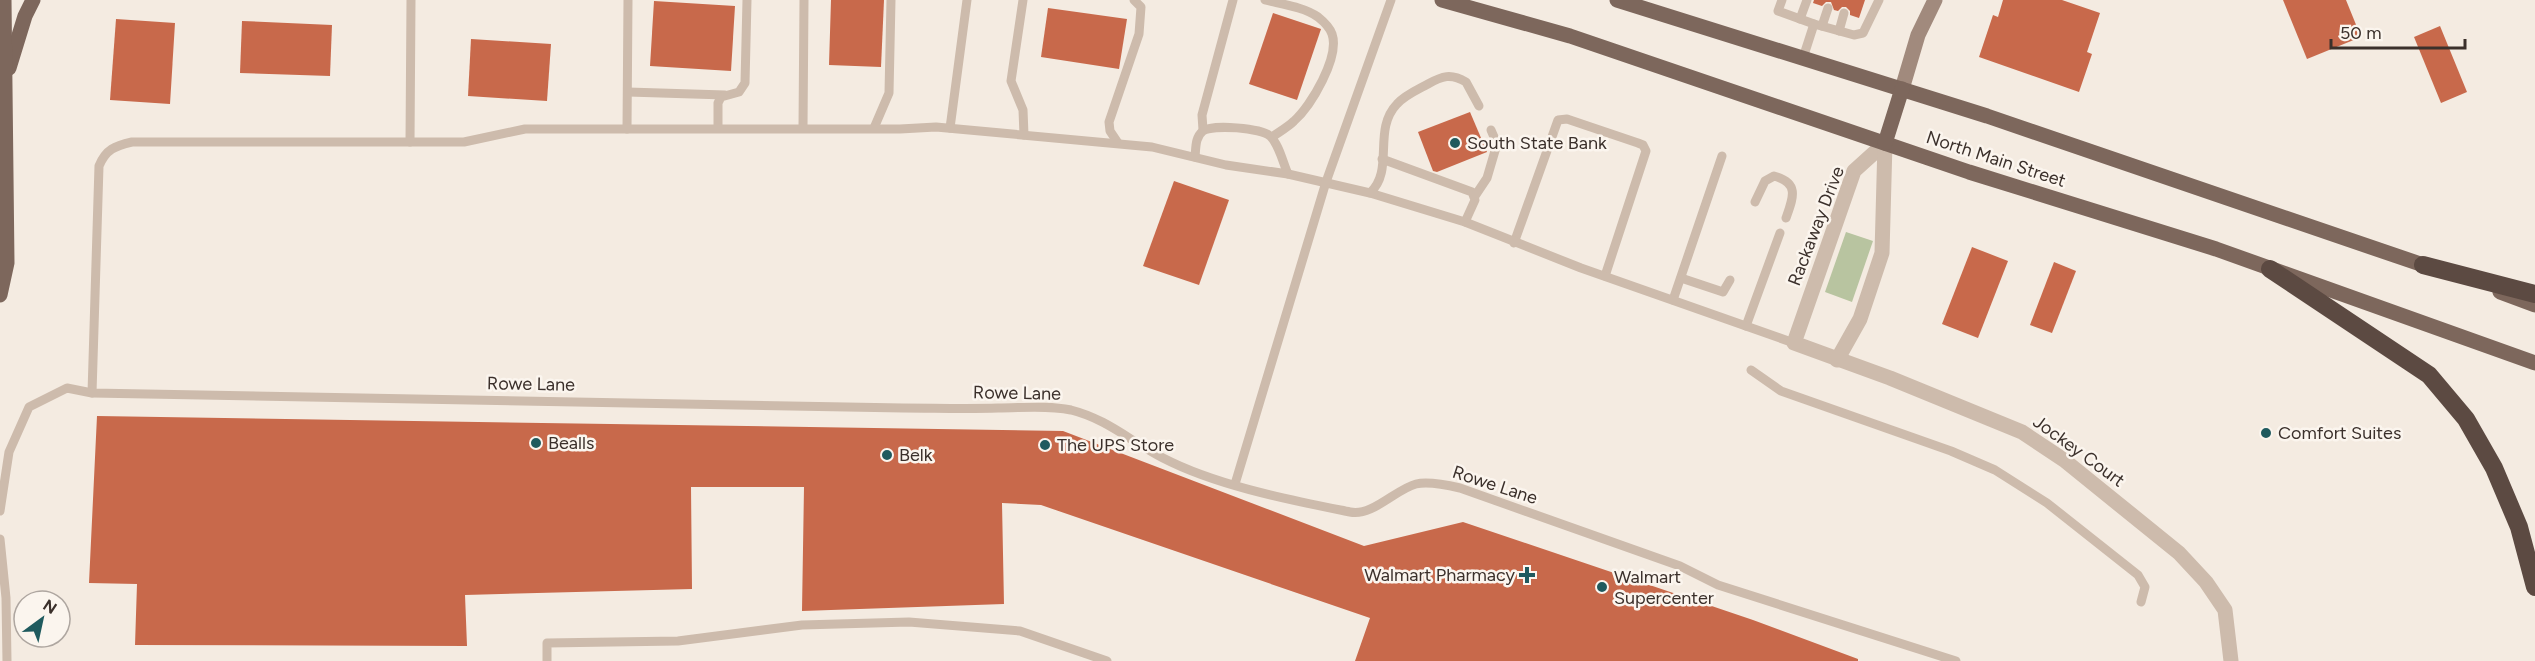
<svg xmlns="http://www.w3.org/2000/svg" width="2535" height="661" font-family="Figtree,sans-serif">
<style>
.green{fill:#b8c4a0}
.building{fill:#c8694b}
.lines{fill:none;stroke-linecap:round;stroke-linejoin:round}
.service{stroke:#cdbbac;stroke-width:9}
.minor{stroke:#cdbbac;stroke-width:15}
.secondary{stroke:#a18a7d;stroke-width:15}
.primary{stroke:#7d675c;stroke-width:15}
.motorway{stroke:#5c4a42;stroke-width:18}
.poi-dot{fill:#1f5a5e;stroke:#fbf5ee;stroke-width:2}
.labels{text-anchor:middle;stroke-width:5;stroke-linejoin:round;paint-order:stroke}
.poi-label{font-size:18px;fill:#3b302b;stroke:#fbf5ee;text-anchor:start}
.street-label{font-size:18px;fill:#3b302b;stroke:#fbf5ee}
</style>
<rect width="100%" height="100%" fill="#f4ebe1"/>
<polygon class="green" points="1846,232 1873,241 1852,302 1825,292"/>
<g class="building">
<polygon points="831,0 884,0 881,67 829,65"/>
<polygon points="1814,0 1865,0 1859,18 1850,15 1850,11 1846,7 1842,7 1838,11 1834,10 1831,2 1826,2 1822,6 1813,3"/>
<polygon points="2003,0 2062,0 2100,13 2087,52 2092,54 2079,92 1979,57 1993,15 1998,17"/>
<polygon points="2283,0 2346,0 2361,37 2307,59"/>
<polygon points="654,1 735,6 731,71 650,66"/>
<polygon points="1048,8 1127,19 1119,69 1041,57"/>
<polygon points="1273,13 1321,29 1297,100 1249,84"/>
<polygon points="116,19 175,23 170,104 110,100"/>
<polygon points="242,21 332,25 330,76 240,73"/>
<polygon points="2440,26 2467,92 2441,103 2414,37"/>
<polygon points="471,39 551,44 547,101 468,96"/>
<polygon points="1470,112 1487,152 1437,172 1433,171 1418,132"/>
<polygon points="1174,181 1229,200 1199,285 1143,266"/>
<polygon points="1972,247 2008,261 1978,338 1942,324"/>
<polygon points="2054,262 2076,271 2052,333 2030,325"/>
<polygon points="97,416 1063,431 1364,546 1463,522 1753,620 1858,659 1858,661 1355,661 1370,618 1041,505 1002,503 1004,604 802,611 804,487 691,487 692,589 465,595 467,646 135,645 137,584 89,583"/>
</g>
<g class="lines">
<g class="service">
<polyline points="1023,0 1011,81 1023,110 1024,135"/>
<path d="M1265 0C1281 4 1304 7 1318 17 1323 21 1330 28 1332 34 1340 57 1311 106 1294 121 1288 127 1279 132 1272 137"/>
<polyline points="1782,0 1778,11 1814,24"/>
<polyline points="1800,19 1807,0"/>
<polyline points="1822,26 1828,8"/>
<polyline points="1839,31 1844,13"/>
<polyline points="1803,58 1814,24 1854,35 1863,33 1879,0"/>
<polyline points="628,92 725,95"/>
<polyline points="718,128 718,103 721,97 739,92 745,83 747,0"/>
<polyline points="803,128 804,0"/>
<polyline points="874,128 889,93 891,0"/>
<polyline points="950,128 967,0"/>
<polyline points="627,129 628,0"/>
<polyline points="1203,130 1202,115 1233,0"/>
<polyline points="410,142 411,0"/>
<polyline points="1118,143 1110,131 1109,122 1139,34 1141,7 1134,0"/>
<path d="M1195 157C1196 148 1195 137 1203 131 1212 124 1262 128 1270 136 1279 144 1283 163 1288 174"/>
<polyline points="1382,159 1472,192 1475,200 1465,222"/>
<path d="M1370 193C1395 170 1372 130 1397 104 1405 95 1417 90 1428 84 1442 76 1451 73 1466 82L1479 106"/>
<polyline points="1475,196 1487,178 1497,144 1491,130"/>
<path d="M1755 202 1765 181 1774 176C1800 183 1793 198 1786 218"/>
<polyline points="1514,243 1558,120 1567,119 1638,143 1643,145 1646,151 1605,276"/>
<polyline points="1681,278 1723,292 1730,280"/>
<polyline points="1673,300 1722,156"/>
<polyline points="1746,326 1780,233"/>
<polyline points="1751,370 1781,391 1951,451 1995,470 2047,503 2138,575 2145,587 2141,602"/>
<path d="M92 393 99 166C106 149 115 146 132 142H464L525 129H900L936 127 1152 147 1226 165 1288 174 1370 193 1465 222 1581 268 1794 343"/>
<polyline points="1235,484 1326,182 1391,0"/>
<path d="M0 511 9 452 29 407 67 388 92 393 903 408C934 408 966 409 998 408 1022 408 1047 405 1071 410 1107 419 1130 441 1163 458 1217 486 1291 500 1350 512 1372 517 1396 489 1416 484 1429 481 1447 485 1460 488L1680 566 1718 585 1956 661"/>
<polyline points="0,539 6,598 7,661"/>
<polyline points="547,661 547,643 678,641 802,625 909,622 1020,631 1107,661"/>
</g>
<g class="minor">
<polyline points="1885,143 1854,171 1794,343 1890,378 2022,432 2064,460 2179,553 2206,582 2225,610 2231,661"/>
<polyline points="1837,360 1860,319 1882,253 1885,143"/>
</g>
<polyline class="secondary" points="1902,89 1918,35 1935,0"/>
<g class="primary">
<polyline points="1442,0 1570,36 1969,172 2216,249 2535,363"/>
<polyline points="1617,0 1987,116 2432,268"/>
<polyline points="9,68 25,16 33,0"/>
<polyline points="1885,143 1902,89"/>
<polyline points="2500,292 2535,305"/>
<polyline points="0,295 7,263 4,0"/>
</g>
<g class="motorway">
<polyline points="2423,265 2535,294"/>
<polyline points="2270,269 2429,375 2466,419 2494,468 2519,527 2535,587"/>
</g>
</g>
<g class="poi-dot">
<circle cx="1455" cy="143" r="6"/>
<circle cx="2266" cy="433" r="6"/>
<circle cx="536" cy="443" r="6"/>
<circle cx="1045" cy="445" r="6"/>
<circle cx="887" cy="455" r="6"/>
<path d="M1524 566h6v6h6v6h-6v6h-6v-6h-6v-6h6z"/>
<circle cx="1602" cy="587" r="6"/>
</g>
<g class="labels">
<g class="poi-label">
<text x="1467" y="149">South State Bank</text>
<text x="2278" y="439">Comfort Suites</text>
<text x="548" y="449">Bealls</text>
<text x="1057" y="451">The UPS Store</text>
<text x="899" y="461">Belk</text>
<text x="1515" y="581" text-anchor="end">Walmart Pharmacy</text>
<text x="1614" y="583">Walmart<tspan x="1614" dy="21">Supercenter</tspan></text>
</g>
<g class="street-label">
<text transform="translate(1996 159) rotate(18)" y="6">North Main Street</text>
<text transform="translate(1816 226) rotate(-69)" y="6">Rackaway Drive</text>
<text transform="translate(531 384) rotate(1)" y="6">Rowe Lane</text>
<text transform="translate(1017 393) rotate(1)" y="6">Rowe Lane</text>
<text transform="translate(2079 451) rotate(36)" y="6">Jockey Court</text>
<text transform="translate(1495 485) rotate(18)" y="6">Rowe Lane</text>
</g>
</g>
<g transform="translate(42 619) rotate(33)"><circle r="28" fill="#fbf5ee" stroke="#aea6a0" stroke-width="1.5"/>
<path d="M0-4.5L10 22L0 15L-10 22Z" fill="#1f5a5e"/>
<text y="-9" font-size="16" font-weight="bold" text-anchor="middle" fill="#3b302b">N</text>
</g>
<path d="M2331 39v9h134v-9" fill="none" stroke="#3b302b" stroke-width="3"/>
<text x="2340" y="39" font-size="18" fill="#3b302b" stroke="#fbf5ee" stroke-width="4.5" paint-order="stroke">50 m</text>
</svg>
